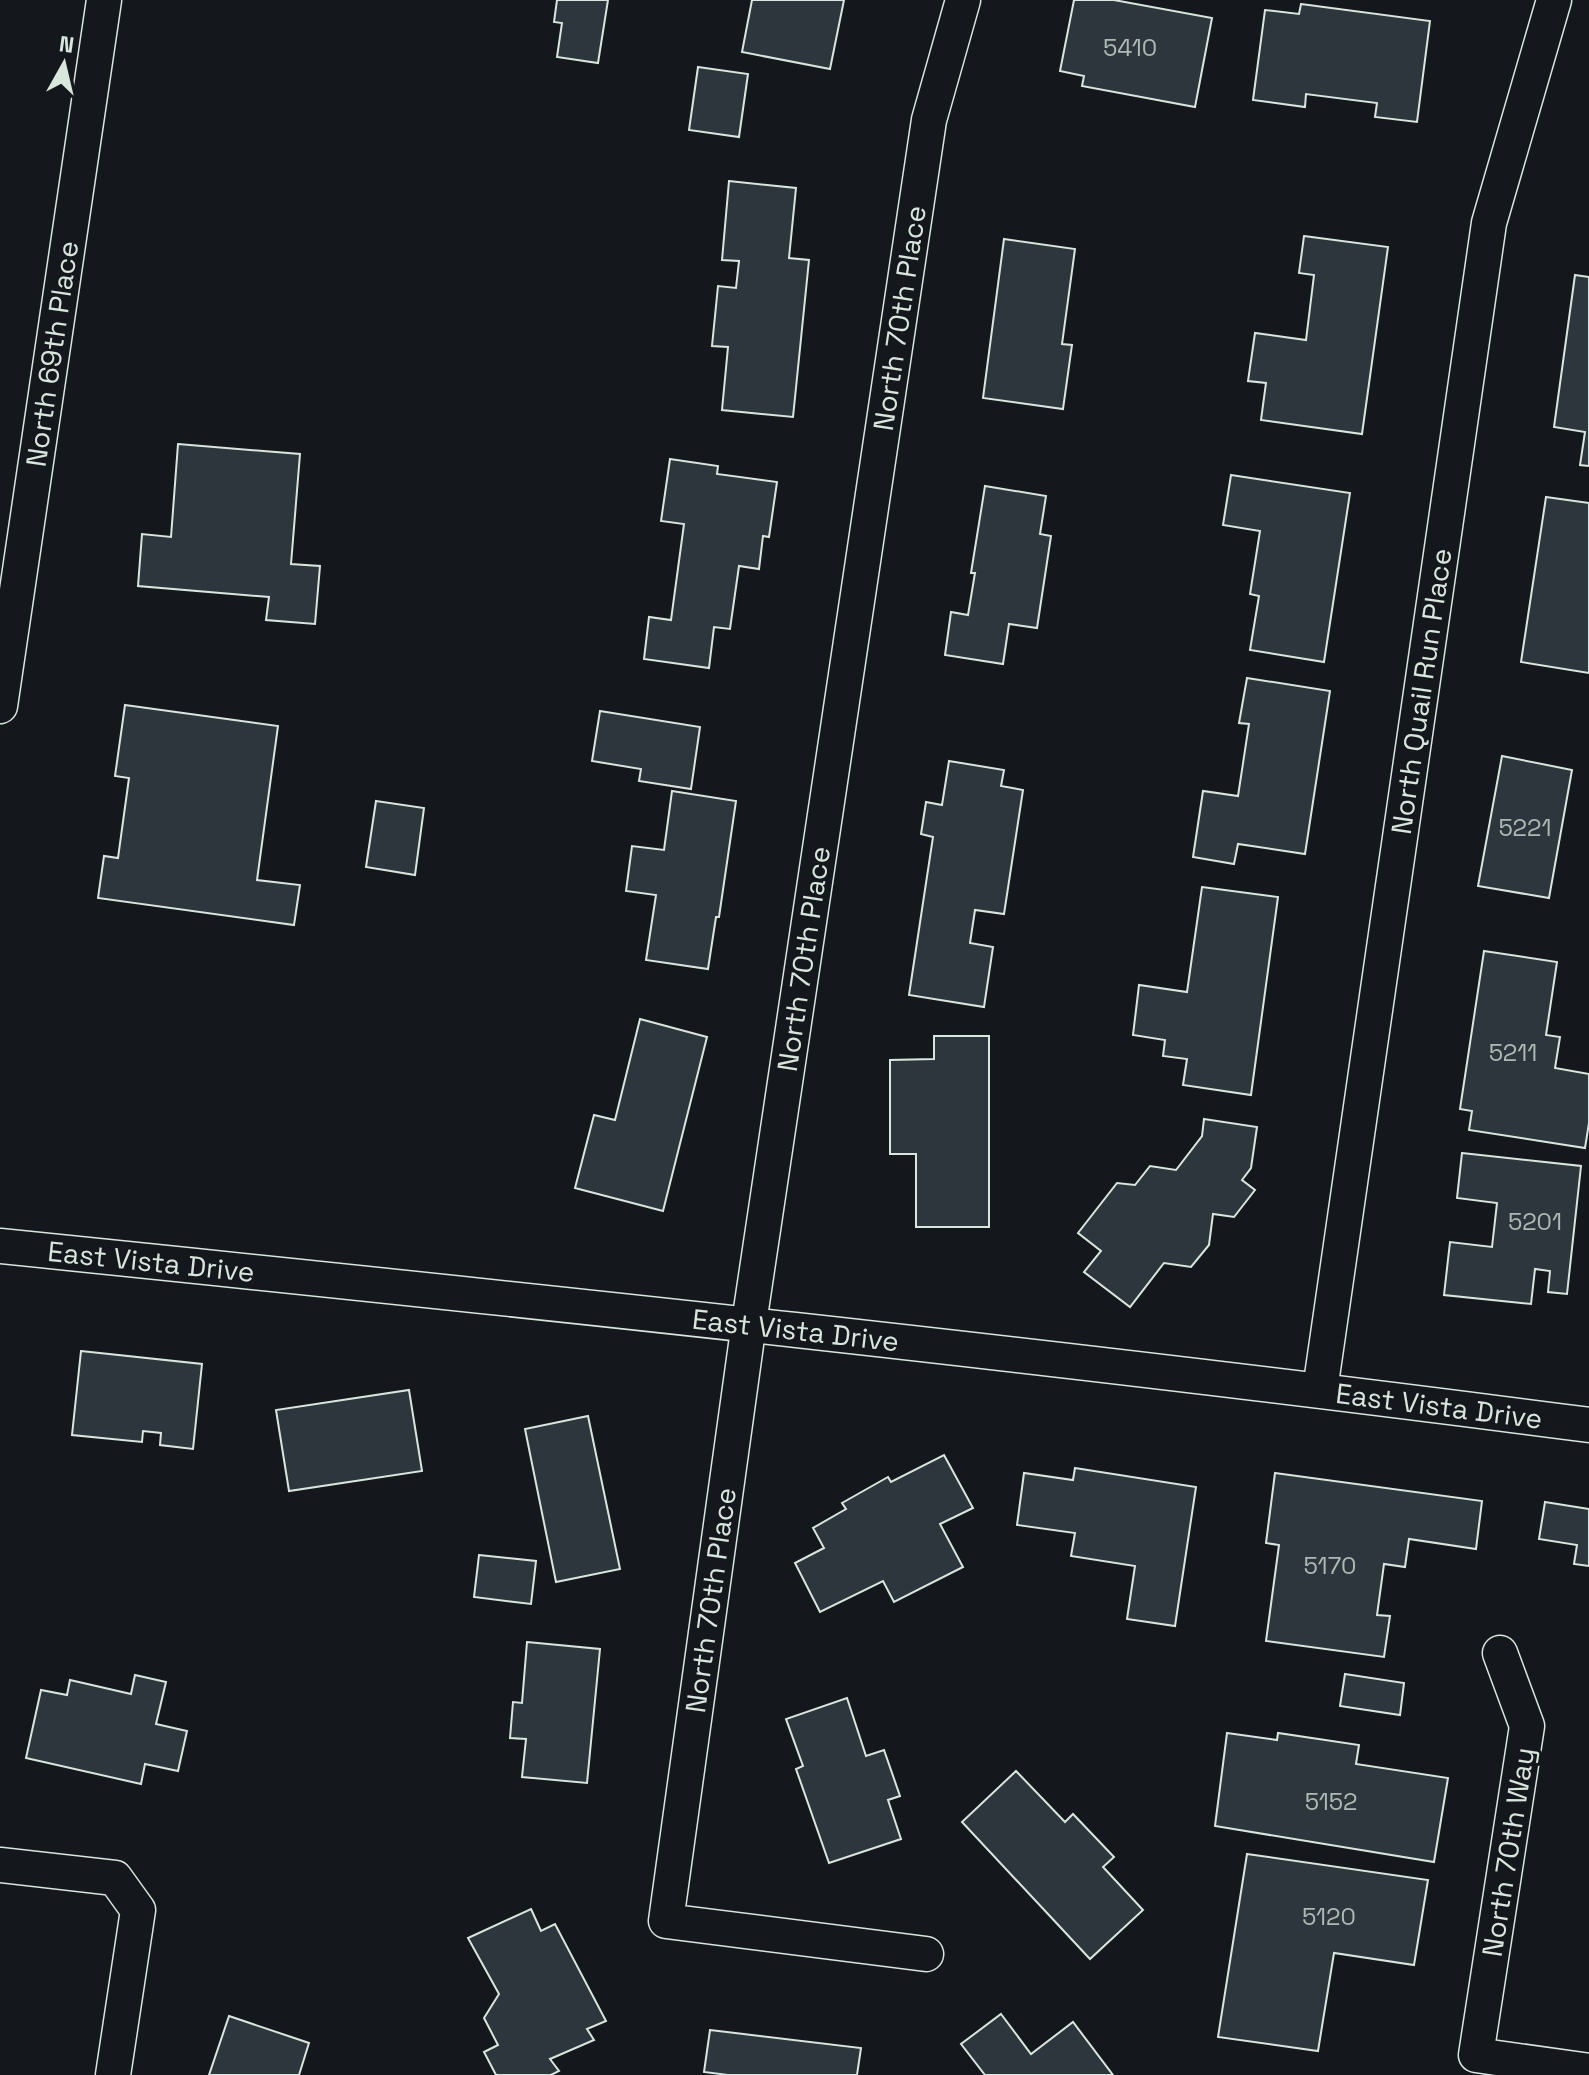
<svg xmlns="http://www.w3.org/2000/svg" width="1589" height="2075" font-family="'Space Grotesk',sans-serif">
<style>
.building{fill:#2c363c;stroke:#d8e6dc;stroke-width:2}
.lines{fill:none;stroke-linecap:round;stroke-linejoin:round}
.minor-casing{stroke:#d8e6dc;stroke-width:37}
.minor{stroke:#14181c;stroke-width:34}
.labels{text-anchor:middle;stroke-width:6;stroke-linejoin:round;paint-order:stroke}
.number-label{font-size:24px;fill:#adbab4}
.street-label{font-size:28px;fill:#d8e6dc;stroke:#14181c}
</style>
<rect width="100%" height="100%" fill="#14181c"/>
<g class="building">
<polygon points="557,0 608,0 598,63 557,57 562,23 554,22"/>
<polygon points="752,0 844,0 830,69 742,52"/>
<polygon points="1074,0 1114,0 1212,18 1195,107 1082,86 1084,76 1060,71"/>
<polygon points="1301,4 1430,21 1417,122 1375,117 1377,103 1306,94 1305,107 1253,100 1265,10 1299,14"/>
<polygon points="698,67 748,74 739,137 689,130"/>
<polygon points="729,181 796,188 789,258 809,260 793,417 722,410 728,347 712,346 718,286 736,288 739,261 722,260"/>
<polygon points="1304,236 1388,247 1362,434 1261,420 1266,383 1248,381 1255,333 1306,340 1314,275 1299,273"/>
<polygon points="1004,239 1075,249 1062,344 1072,345 1063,409 983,398"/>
<polygon points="1575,275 1589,277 1589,466 1580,465 1585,432 1554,427"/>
<polygon points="178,444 300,454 291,564 320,566 315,624 266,620 269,597 138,586 142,534 171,537"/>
<polygon points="670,459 718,466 717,474 777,482 769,537 763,536 759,569 739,566 730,629 714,627 709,668 644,659 649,617 671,620 684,524 661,521"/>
<polygon points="1231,475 1350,493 1324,662 1250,650 1259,596 1250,594 1260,531 1223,525"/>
<polygon points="985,486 1046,496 1040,534 1051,536 1037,628 1009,624 1003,664 945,655 951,612 968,615 975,573 971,573"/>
<polygon points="1546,497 1589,503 1589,673 1521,662"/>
<polygon points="1247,678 1330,691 1305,854 1238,844 1234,864 1193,857 1203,791 1238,796 1249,724 1239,723"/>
<polygon points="125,705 278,726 257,880 300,885 294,925 98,898 104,856 118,858 129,778 115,776"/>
<polygon points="600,711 700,727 691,789 639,781 641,769 592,761"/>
<polygon points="1502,756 1572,770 1549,898 1478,886"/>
<polygon points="949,761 1004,770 1001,786 1023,790 1004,914 975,910 970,943 993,947 984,1007 909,995 933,837 921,834 926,802 942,805"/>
<polygon points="672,791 736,801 719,917 716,917 708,969 646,960 656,895 626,891 632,846 664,850"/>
<polygon points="376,801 424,808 415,875 366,867"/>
<polygon points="1202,887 1278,897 1251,1095 1183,1085 1187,1059 1163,1056 1165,1040 1133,1035 1139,985 1187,992"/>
<polygon points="1484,951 1557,962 1546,1035 1560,1037 1555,1068 1589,1074 1589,1123 1585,1148 1469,1130 1472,1111 1460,1109"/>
<polygon points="640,1019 707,1037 663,1211 575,1188 594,1115 615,1120"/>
<polygon points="934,1036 989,1036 989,1227 916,1227 916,1154 890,1154 890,1060 934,1059"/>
<polygon points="1204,1119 1257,1127 1251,1168 1242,1180 1255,1190 1234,1217 1213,1214 1209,1245 1191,1267 1164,1263 1130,1307 1084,1272 1101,1251 1078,1233 1117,1183 1135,1185 1150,1166 1176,1170 1202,1136"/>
<polygon points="1462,1153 1581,1166 1567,1294 1548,1292 1550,1271 1535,1269 1531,1304 1444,1295 1450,1242 1492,1247 1497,1203 1457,1198"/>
<polygon points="81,1351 202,1364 193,1449 160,1445 161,1433 143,1431 142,1442 72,1435"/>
<polygon points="409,1390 422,1471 289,1491 276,1410"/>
<polygon points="588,1416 620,1569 556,1582 525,1429"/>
<polygon points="944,1455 973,1508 940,1524 963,1567 894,1602 883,1581 820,1612 795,1563 824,1548 813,1528 846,1509 842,1503 888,1477 891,1482"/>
<polygon points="1075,1468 1196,1487 1175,1626 1127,1619 1135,1566 1071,1556 1075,1533 1017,1525 1024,1473 1073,1480"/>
<polygon points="1275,1473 1482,1501 1476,1549 1409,1539 1405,1567 1384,1564 1377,1615 1390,1616 1384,1657 1266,1641 1279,1545 1266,1543"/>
<polygon points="1545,1502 1589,1509 1589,1566 1574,1564 1577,1545 1539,1539"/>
<polygon points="479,1555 536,1561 531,1604 474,1597"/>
<polygon points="527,1642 600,1649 587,1783 522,1777 526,1739 510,1738 513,1702 522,1703"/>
<polygon points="1345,1674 1404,1683 1400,1715 1340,1706"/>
<polygon points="135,1675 166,1682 156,1724 187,1731 178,1771 145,1764 141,1784 26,1758 41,1690 67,1695 70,1680 131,1694"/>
<polygon points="847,1698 866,1756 884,1750 900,1796 888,1800 901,1839 829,1863 796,1769 803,1766 786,1719"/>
<polygon points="1227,1733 1277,1740 1278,1733 1359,1745 1356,1764 1448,1778 1434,1862 1215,1826"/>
<polygon points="1016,1771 1065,1822 1073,1814 1114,1857 1103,1867 1143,1910 1090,1959 962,1822"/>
<polygon points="1247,1854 1428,1880 1414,1965 1334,1953 1318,2051 1218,2037"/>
<polygon points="531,1909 541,1931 555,1924 606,2021 587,2029 594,2040 550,2059 559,2071 551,2075 496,2075 484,2052 498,2045 484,2018 499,1994 468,1938"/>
<polygon points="1001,2014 1031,2054 1073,2022 1113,2075 985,2075 961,2044"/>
<polygon points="229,2016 309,2043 299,2075 209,2075"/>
<polygon points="710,2030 861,2048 857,2075 728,2075 704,2072"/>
</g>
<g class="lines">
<g class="minor-casing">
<g id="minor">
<path id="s1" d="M0 706 104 0"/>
<path id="s2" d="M0 1246C530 1300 1060 1356 1589 1425"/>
<path id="s3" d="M1320 1390 1489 223 1554 0"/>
<polyline points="1500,1653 1527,1726 1476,2055 1589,2071"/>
<polyline points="0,1865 115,1878 138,1910 113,2075"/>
<path id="s4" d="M926 1954 666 1921 749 1323 929 120 963 0"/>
</g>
</g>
<use href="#minor" class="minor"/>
</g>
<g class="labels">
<g class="number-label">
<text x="1130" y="56">5410</text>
<text x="1525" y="836">5221</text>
<text x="1513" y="1061">5211</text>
<text x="1535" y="1230">5201</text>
<text x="1330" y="1574">5170</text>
<text x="1331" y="1810">5152</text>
<text x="1329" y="1925">5120</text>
</g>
<g class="street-label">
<text dy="10" stroke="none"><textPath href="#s4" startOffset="1882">North 70th Place</textPath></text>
<text dy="10" stroke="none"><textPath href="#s1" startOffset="356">North 69th Place</textPath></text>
<text dy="10" stroke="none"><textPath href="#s3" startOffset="706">North Quail Run Place</textPath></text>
<text dy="10" stroke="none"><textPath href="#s4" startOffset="1234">North 70th Place</textPath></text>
<text dy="10" stroke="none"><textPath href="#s2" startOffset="152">East Vista Drive</textPath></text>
<text dy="10" stroke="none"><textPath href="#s2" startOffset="800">East Vista Drive</textPath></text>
<text dy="10" stroke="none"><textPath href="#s2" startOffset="1448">East Vista Drive</textPath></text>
<text dy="10" stroke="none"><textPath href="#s4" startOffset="586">North 70th Place</textPath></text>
<text transform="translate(1508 1852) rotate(-81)" y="10">North 70th Way</text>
</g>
</g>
<g transform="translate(64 64) rotate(8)" stroke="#14181c" stroke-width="6" paint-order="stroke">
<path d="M0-6L14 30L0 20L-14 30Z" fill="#d8e6dc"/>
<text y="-12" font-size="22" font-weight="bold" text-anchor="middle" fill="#d8e6dc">N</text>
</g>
</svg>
